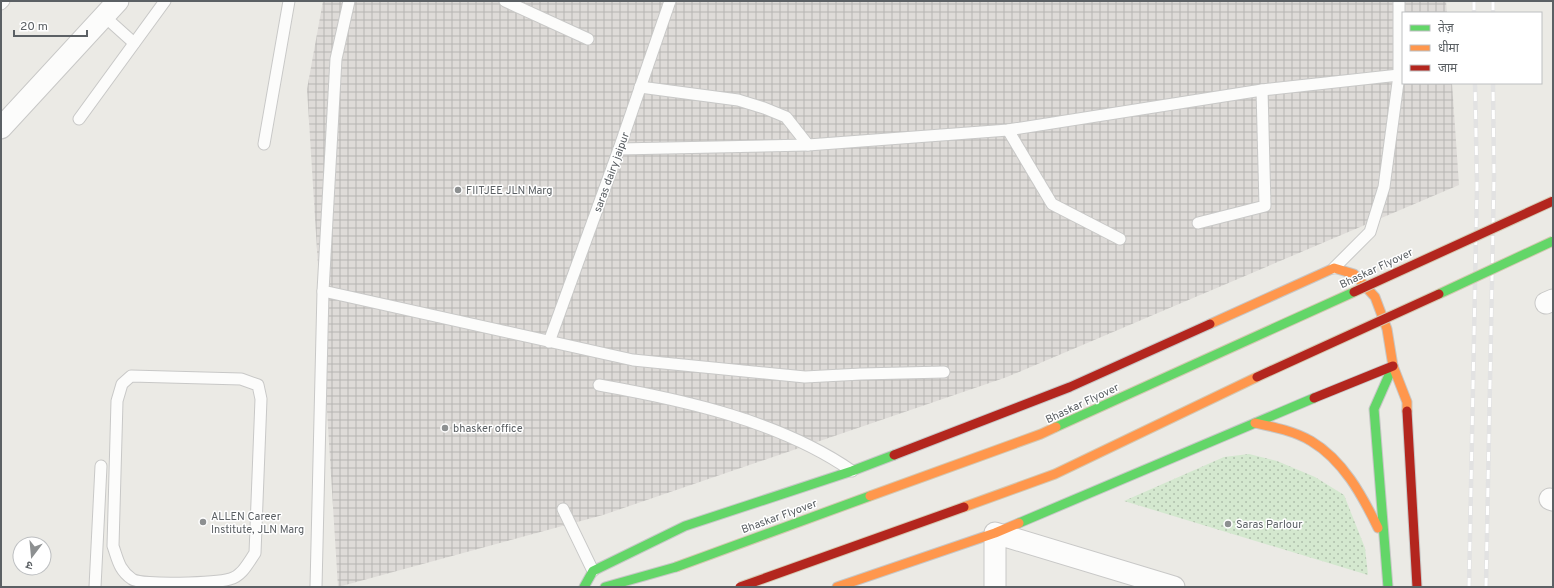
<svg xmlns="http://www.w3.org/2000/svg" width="1554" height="588" font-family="Overpass,'Noto Sans Devanagari',sans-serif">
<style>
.industrial{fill:url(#industrial-grid)}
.grass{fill:url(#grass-dots)}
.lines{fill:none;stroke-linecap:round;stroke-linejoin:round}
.lane-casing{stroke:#c8c8c7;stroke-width:13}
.street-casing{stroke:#c8c8c7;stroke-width:23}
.fast-casing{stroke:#c7c7c6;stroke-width:11}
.slow-casing{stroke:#c7c7c6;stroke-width:11}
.jam-casing{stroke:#c7c7c6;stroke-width:11}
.lane{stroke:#fcfcfb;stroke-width:11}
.street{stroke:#fcfcfb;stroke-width:21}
.fast{stroke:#63d668;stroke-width:9}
.slow{stroke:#ff974d;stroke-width:9}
.jam{stroke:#b3261e;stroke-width:9}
.rail-casing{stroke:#e2e2e2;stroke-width:4.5}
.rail{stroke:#fff;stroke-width:3;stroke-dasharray:9;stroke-linecap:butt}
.fast-bridge-casing{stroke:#d4c8b2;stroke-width:11;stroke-linecap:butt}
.slow-bridge-casing{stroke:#d4c8b2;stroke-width:11;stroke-linecap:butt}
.jam-bridge-casing{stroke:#d4c8b2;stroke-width:11;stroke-linecap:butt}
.fast-bridge{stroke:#63d668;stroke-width:9}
.slow-bridge{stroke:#ff974d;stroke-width:9}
.jam-bridge{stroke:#b3261e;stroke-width:9}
.poi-dot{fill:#8d9091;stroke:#fff;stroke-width:1.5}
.labels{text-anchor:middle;stroke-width:3;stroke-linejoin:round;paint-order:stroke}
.street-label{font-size:11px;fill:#5b6064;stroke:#fff}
.poi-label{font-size:11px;fill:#5b6064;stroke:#fff;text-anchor:start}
</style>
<defs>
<pattern id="industrial-grid" width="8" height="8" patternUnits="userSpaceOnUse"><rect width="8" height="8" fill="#dedbd8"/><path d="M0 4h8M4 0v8" fill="none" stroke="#b7b5b3"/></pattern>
<pattern id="grass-dots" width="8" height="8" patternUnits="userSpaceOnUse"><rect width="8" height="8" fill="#d4e8cf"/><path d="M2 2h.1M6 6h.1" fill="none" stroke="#afbfac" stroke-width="1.8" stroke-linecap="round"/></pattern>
</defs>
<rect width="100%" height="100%" fill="#ebeae5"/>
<polygon class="industrial" points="323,1 1446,1 1447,13 1403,13 1403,83 1452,83 1459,185 1007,377 603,515 338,587 307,89"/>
<polygon class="grass" points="1249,454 1277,461 1315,477 1344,495 1365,548 1368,575 1124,501 1224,457"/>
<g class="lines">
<g class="lane-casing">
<g id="lane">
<polyline points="349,1 336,59 323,291 633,360 805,377 861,374 944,372"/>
<polyline points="505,1 588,39"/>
<polyline points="1,4 4,1"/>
<polyline points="104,16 134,43"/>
<polyline points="640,87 738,100 764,108 786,117 808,145"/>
<polyline points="79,119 165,1"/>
<polyline points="1008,130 1052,204 1120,239"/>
<polyline points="264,144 289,1"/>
<polyline points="619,149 808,145 1008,130 1262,90 1399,75"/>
<polyline points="1198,223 1265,206 1262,90"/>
<polyline points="1334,268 1370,232 1384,187 1399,75 1399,1"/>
<polyline points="549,342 619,149 670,1"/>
<path d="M131 376 241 379 258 385 261 399 255 553C248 563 242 576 230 579 217 583 141 586 132 579 119 570 118 560 113 546L117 401 122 384Z"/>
<path d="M599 385C684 400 780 421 852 471"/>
<polyline points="563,509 593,571"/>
<polyline points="95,587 101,466"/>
<polyline points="316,587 323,291"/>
</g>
</g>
<g class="street-casing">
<g id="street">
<polyline points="1,128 118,1"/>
<polyline points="1546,303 1553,300"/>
<polyline points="1550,499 1553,500"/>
<polyline points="995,587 995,533 1174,587"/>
</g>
</g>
<g class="fast-casing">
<g id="fast">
<polyline points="1019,523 1314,398"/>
<polyline points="584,587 593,571 685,526 852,471 894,455"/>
<polyline points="605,587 676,567"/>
<polyline points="1388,587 1374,409 1393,366"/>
</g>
</g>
<g class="slow-casing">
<g id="slow">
<polyline points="1210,324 1334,268 1354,274 1375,297 1387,329 1393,366 1407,402 1407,411"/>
<path d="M1255 423C1274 427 1294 431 1311 441 1343 460 1362 495 1378 528"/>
<polyline points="837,587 995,533 1019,523"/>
</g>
</g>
<g class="jam-casing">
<g id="jam">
<polyline points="1314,398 1393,366"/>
<polyline points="1407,411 1417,587"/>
<polyline points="894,455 1070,387 1210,324"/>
</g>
</g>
<use href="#lane" class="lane"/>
<use href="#street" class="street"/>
<use href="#fast" class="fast"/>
<use href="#slow" class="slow"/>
<use href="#jam" class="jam"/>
<g class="rail-casing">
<g id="rail">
<polyline points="1474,1 1474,13"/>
<polyline points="1493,1 1493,13"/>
<polyline points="1469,587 1477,186 1475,83"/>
<polyline points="1486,587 1494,177 1493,83"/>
</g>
</g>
<use href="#rail" class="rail"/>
<g class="fast-bridge-casing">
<g id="fast-bridge">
<polyline points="1439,294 1553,241"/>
<polyline points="1056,427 1354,292"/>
<polyline points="676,567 870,496"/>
</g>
</g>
<g class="slow-bridge-casing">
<g id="slow-bridge">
<polyline points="870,496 1041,434 1056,427"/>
<polyline points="964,507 1055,474 1257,377"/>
</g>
</g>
<g class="jam-bridge-casing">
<g id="jam-bridge">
<polyline points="1354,292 1553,201"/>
<polyline points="1257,377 1439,294"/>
<polyline points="740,587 964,507"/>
</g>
</g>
<use href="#fast-bridge" class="fast-bridge"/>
<use href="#slow-bridge" class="slow-bridge"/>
<use href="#jam-bridge" class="jam-bridge"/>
</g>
<g class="poi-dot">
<circle cx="458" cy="190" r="4"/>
<circle cx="445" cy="428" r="4"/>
<circle cx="203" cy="522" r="4"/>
<circle cx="1228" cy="524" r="4"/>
</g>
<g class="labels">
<g class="street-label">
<text transform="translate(611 172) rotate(-70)" y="4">saras dairy jaipur</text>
<text transform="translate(1376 268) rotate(-25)" y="4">Bhaskar Flyover</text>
<text transform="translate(1082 403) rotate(-25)" y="4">Bhaskar Flyover</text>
<text transform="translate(779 516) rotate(-20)" y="4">Bhaskar Flyover</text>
</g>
<g class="poi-label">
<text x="466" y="194">FIITJEE JLN Marg</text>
<text x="453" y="432">bhasker office</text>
<text x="211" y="520">ALLEN Career<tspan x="211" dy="13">Institute, JLN Marg</tspan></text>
<text x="1236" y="528">Saras Parlour</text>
</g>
</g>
<rect width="1554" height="588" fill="none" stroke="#5b6064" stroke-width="4"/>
<rect x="1402" y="12" width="140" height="72" fill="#ffffff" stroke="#bdbfc1"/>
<rect x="1410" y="25" width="20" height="6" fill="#63d668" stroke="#bdbfc1"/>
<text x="1438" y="32" font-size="12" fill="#5b6064">तेज़</text>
<rect x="1410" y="45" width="20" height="6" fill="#ff974d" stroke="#bdbfc1"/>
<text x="1438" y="52" font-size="12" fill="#5b6064">धीमा</text>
<rect x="1410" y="65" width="20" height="6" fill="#b3261e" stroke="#bdbfc1"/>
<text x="1438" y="72" font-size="12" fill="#5b6064">जाम</text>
<g transform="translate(32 556) rotate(196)"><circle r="19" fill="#ffffff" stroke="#bdbfc1"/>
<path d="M0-3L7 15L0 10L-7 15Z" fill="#8d9091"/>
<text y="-6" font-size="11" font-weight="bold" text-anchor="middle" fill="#5b6064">उ</text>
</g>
<path d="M14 30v6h73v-6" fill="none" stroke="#5b6064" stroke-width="2"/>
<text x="20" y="30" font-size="12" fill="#5b6064" stroke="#ffffff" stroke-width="3" paint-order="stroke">20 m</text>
</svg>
